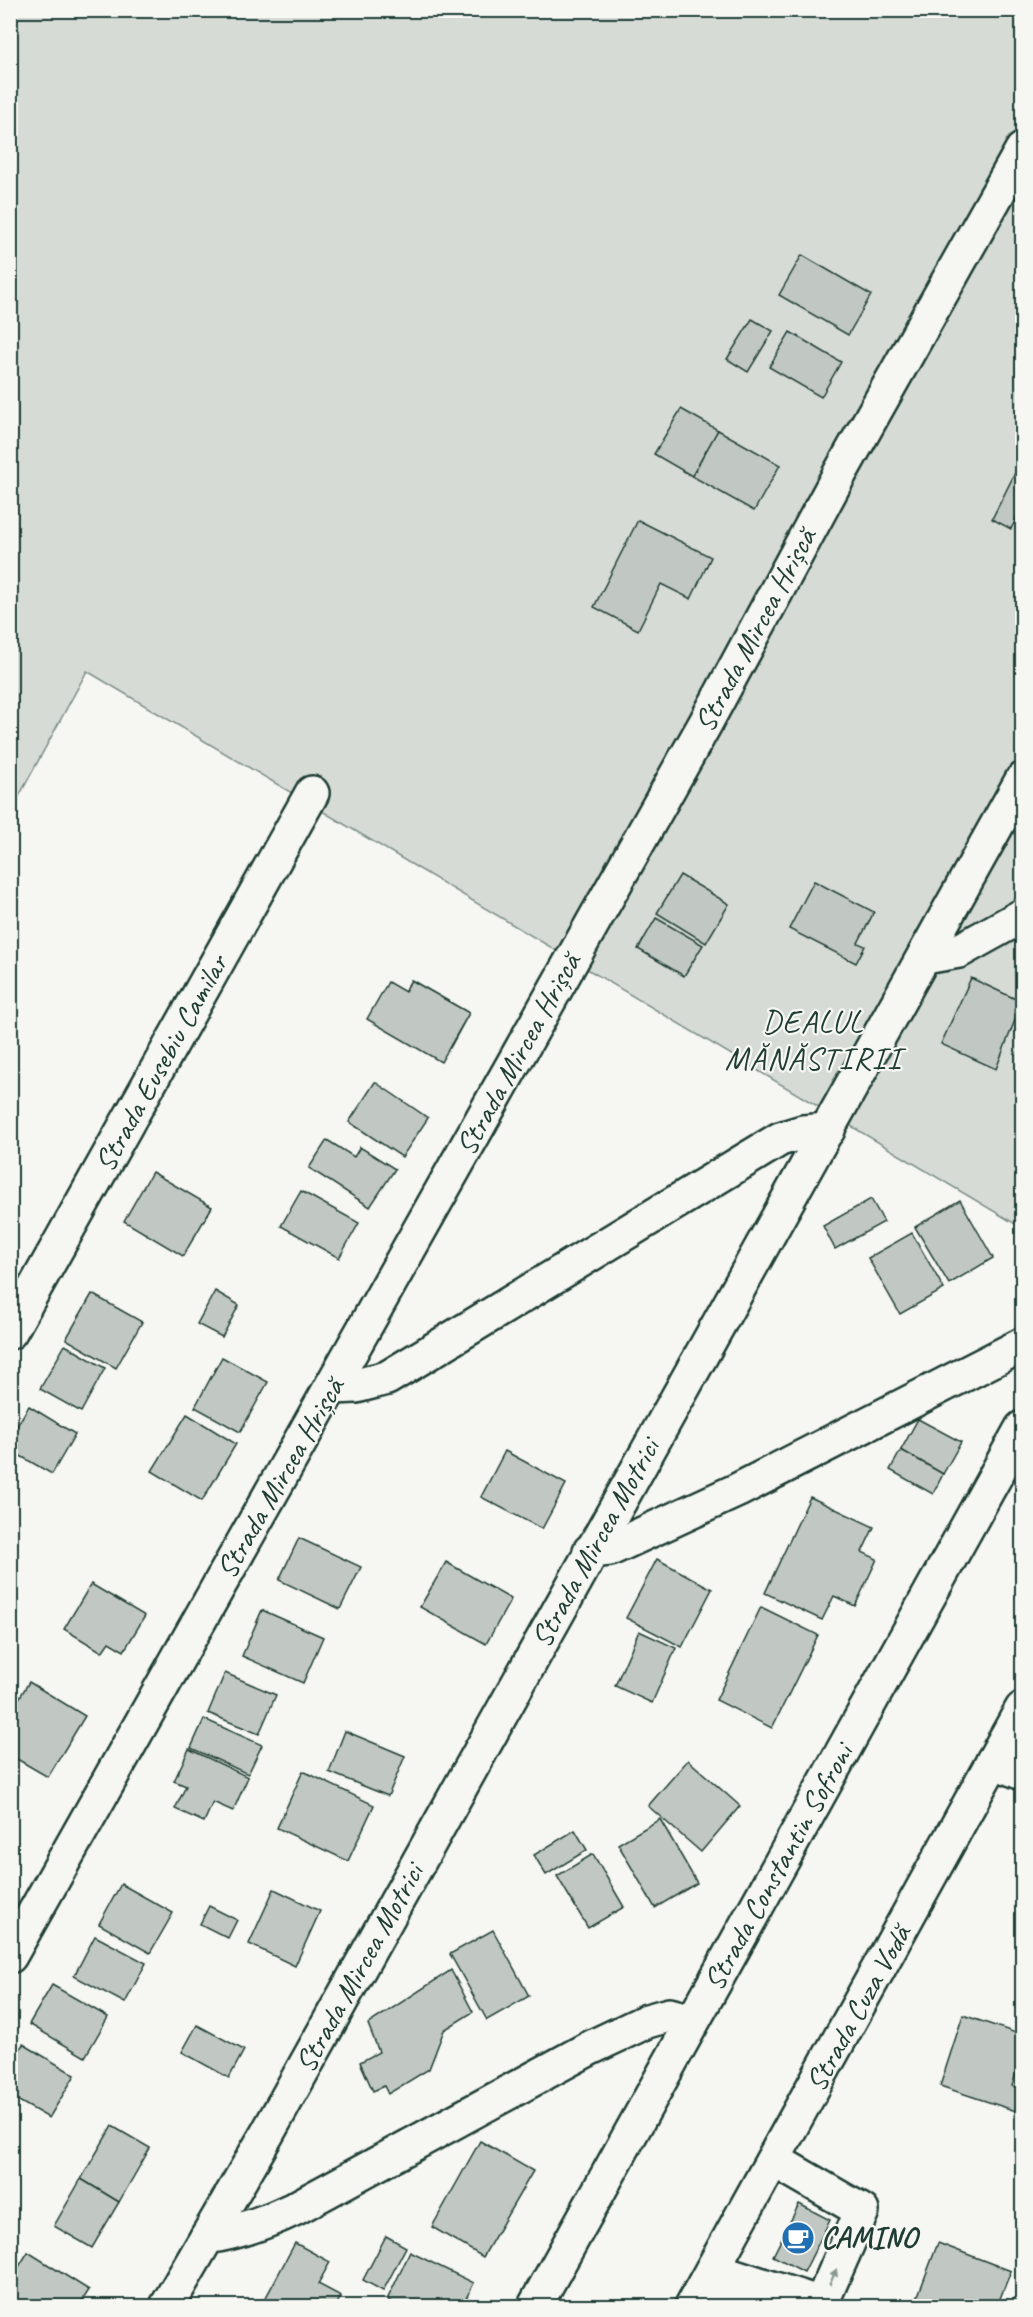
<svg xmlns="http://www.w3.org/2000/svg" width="1033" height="2317" font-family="Caveat,sans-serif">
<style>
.green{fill:#d6dbd6;stroke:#7a8c85;stroke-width:1.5}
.building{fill:#c1c8c3;stroke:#1f3d34;stroke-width:1.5}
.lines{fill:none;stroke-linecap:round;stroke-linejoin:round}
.minor-casing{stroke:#1f3d34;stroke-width:38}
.highway-casing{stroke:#1f3d34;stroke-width:38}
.minor{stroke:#f6f6f2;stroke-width:33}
.highway{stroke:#f6f6f2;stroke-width:33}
.oneway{fill:#8a9a93}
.labels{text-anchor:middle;stroke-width:4.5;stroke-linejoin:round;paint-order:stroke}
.street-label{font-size:30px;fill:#1f3d34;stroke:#f6f6f2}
.poi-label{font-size:30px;font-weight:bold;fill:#1f3d34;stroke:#f6f6f2;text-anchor:start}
.neighbourhood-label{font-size:32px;letter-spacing:1.5px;fill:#1f3d34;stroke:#f6f6f2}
</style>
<rect width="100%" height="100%" fill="#f6f6f2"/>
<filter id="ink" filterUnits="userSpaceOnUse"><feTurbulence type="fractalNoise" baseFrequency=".0167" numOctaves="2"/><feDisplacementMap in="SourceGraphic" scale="12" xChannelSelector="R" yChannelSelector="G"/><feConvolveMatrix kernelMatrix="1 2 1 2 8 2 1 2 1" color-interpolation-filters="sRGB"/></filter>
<g filter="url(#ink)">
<polygon class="green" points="11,11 1022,11 1022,1228 87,671 11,811"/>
<g class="building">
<polygon points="802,255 871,295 848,335 779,295"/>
<polygon points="752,319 773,331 748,372 727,359"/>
<polygon points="790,332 841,362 821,397 769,367"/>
<polygon points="681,409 718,430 692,476 654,454"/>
<polygon points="718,430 780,465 754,511 692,476"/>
<polygon points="1016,471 1022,474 1022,507 1011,529 992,519"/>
<polygon points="638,520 711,557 691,599 661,584 638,630 594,607"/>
<polygon points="680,875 729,904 706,943 657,913"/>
<polygon points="814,881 874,912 858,943 865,946 856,963 789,929"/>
<polygon points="656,918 703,945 684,976 638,949"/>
<polygon points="971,978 1022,1002 996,1069 941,1044"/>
<polygon points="411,980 469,1013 450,1048 392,1014"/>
<polygon points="411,980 469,1013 441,1062 367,1019 388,982 405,992"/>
<polygon points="375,1082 428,1118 402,1157 349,1122"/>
<polygon points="327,1140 354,1157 360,1147 395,1169 370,1207 309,1168"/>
<polygon points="152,1172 212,1207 183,1256 124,1221"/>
<polygon points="301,1191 359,1223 339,1258 281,1226"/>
<polygon points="871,1199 884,1222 835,1249 823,1226"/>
<polygon points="960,1200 993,1258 949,1284 915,1227"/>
<polygon points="912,1233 944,1289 900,1314 868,1258"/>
<polygon points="215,1291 239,1305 222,1337 197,1324"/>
<polygon points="92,1294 142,1322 116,1368 66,1339"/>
<polygon points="65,1345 105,1368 81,1412 40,1389"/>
<polygon points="222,1357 268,1382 240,1432 195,1407"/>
<polygon points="29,1406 75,1434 52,1474 10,1450 10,1437"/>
<polygon points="187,1414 236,1444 202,1501 152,1471"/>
<polygon points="918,1419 961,1442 943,1474 901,1450"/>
<polygon points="901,1450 943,1474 933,1494 890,1470"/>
<polygon points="505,1451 566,1484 542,1529 481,1497"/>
<polygon points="810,1497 874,1527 862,1552 877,1559 855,1606 834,1596 822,1620 765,1593"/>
<polygon points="299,1538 361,1567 340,1609 279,1580"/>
<polygon points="657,1559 712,1589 682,1647 626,1618"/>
<polygon points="446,1562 511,1599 486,1644 420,1607"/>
<polygon points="91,1584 145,1616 124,1651 109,1642 102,1652 64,1629"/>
<polygon points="761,1607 818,1635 772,1728 716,1700"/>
<polygon points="262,1610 323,1637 303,1683 242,1656"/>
<polygon points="639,1631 676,1648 652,1703 615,1686"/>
<polygon points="225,1673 276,1695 259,1734 208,1713"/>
<polygon points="29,1682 85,1716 48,1777 10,1755 10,1713"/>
<polygon points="204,1719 262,1745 248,1774 191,1748"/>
<polygon points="345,1731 405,1756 388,1796 329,1772"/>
<polygon points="189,1749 248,1777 233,1811 213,1802 204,1822 175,1809 186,1786 174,1781"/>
<polygon points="688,1760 740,1806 701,1852 648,1806"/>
<polygon points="303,1771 374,1805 348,1861 277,1828"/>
<polygon points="660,1819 697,1883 655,1908 618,1844"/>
<polygon points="575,1830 587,1850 546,1875 534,1855"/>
<polygon points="593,1854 624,1907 588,1928 557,1876"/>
<polygon points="121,1884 173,1913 150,1953 99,1924"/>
<polygon points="274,1889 320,1911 295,1966 249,1944"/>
<polygon points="209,1906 237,1920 228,1938 200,1924"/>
<polygon points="493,1930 529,1996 487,2020 450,1954"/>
<polygon points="95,1936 146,1963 125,2003 74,1976"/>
<polygon points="451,1970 473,2012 444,2030 429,2069 388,2094 384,2086 373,2091 360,2062 379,2052 368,2024"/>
<polygon points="52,1985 108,2017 85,2057 29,2024"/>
<polygon points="963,2015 1022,2035 1022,2056 1012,2086 1022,2089 1022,2113 940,2086"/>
<polygon points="197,2025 244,2050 229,2078 182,2052"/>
<polygon points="23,2044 75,2075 49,2118 10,2096 10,2066"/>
<polygon points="112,2126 150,2148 119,2202 81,2179"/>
<polygon points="480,2141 533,2171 483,2257 432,2227"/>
<polygon points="81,2179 119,2202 92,2248 54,2226"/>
<polygon points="799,2204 830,2220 804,2272 773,2256"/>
<polygon points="386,2236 406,2247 383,2291 363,2280"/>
<polygon points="295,2243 330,2262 318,2284 341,2296 336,2306 274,2306 264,2301"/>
<polygon points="938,2243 1011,2271 997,2306 914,2306"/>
<polygon points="28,2252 89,2290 79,2306 19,2306 10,2301 10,2281"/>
<polygon points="410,2252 474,2283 462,2306 400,2306 387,2300"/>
</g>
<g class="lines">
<g class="minor-casing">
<g id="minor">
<polyline points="925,957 959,951 1022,916"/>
<polyline points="10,1332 312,793"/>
<polyline points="333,1387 356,1386 387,1378 780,1139 803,1132 828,1130"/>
<polyline points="590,1551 610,1549 738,1490 1022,1345"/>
<polyline points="993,1761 1022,1773"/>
<polyline points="10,1956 705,724 839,475 1022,150"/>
<path d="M207 2237C239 2232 265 2223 294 2209L590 2048 647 2021 669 2015 692 2021"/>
<polyline points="713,2269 821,2304 862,2211 774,2160"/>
<polyline points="701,2291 740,2306"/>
<polyline points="167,2306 267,2134 1022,780"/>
<polyline points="535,2306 1022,1428"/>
</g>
</g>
<g class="highway-casing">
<polyline id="highway" points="692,2306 1022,1709"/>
</g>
<use href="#minor" class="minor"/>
<use href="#highway" class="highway"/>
</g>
<defs><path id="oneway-solid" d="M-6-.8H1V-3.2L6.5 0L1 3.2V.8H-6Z" transform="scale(1.5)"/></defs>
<use class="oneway" href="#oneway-solid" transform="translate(833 2277) rotate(-66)"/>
</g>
<defs>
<g id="cafe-disc" transform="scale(1.725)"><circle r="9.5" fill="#1f6fb2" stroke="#f6f6f2"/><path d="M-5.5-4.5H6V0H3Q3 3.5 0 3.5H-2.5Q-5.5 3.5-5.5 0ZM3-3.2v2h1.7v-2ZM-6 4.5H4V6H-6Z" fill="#fff"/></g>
</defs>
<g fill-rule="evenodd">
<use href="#cafe-disc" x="798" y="2238"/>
</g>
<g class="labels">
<g class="street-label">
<text transform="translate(755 630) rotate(-62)" y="10">Strada Mircea Hrișcă</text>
<text transform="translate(518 1054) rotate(-61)" y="10">Strada Mircea Hrișcă</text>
<text transform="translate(161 1063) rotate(-61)" y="10">Strada Eusebiu Camilar</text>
<text transform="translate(280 1478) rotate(-60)" y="10">Strada Mircea Hrișcă</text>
<text transform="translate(595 1543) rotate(-61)" y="10">Strada Mircea Motrici</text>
<text transform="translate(778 1867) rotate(-61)" y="10">Strada Constantin Sofroni</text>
<text transform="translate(359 1968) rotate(-61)" y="10">Strada Mircea Motrici</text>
<text transform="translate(858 2008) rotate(-61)" y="10">Strada Cuza Vodă</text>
</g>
<g class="poi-label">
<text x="821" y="2248">CAMINO</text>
</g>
<g class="neighbourhood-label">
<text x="813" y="1032">DEALUL<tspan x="813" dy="37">MĂNĂSTIRII</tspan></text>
</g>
</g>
<rect width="1033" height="2317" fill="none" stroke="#f6f6f2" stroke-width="36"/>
<rect x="18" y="18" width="997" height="2281" fill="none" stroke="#1f3d34" stroke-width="2" filter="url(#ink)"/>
</svg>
